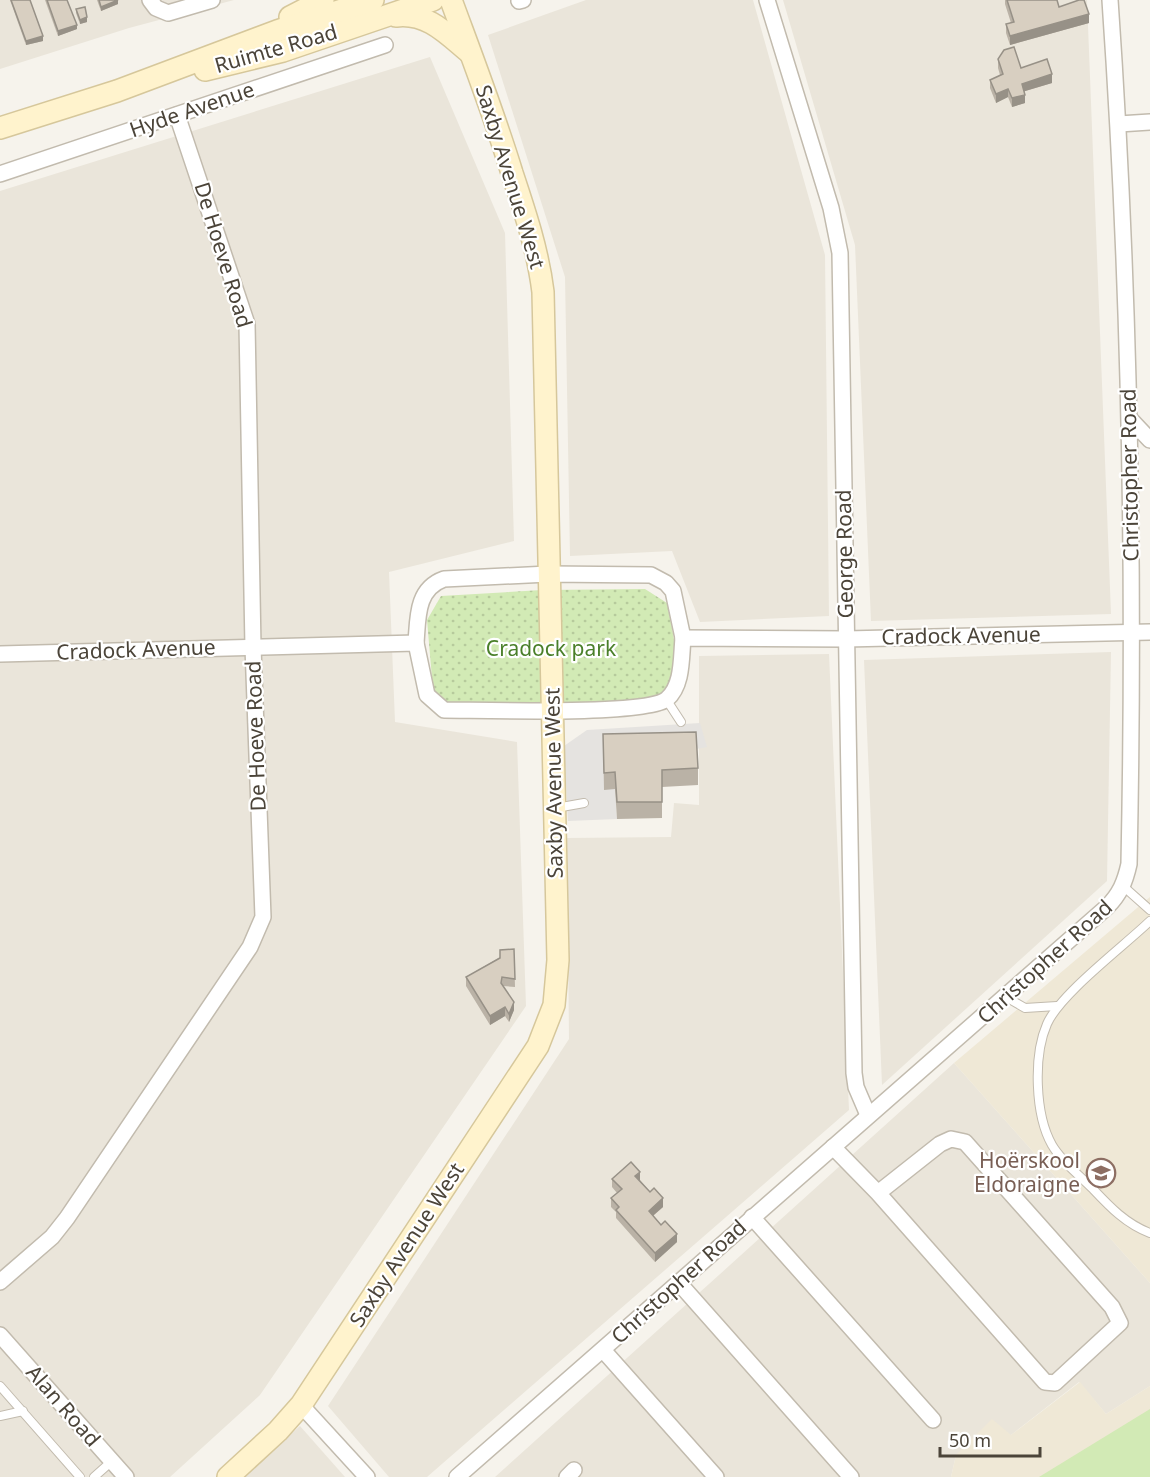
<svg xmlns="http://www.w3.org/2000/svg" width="1150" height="1477" font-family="'Noto Sans',sans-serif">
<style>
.residential{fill:#eae5da}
.education{fill:#efe8d6}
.grass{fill:#d2eab5}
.park{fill:url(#park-dots)}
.parking{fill:#e5e3e0}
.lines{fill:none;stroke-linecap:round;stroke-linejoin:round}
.lane-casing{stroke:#c2bbae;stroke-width:10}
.street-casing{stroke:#c2bbae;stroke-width:18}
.secondary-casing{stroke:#d6c79b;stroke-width:24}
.lane{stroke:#fff;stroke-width:8}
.street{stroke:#fff;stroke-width:15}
.secondary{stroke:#fff3cd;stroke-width:21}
.wall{fill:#bab2a6}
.shaded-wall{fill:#979187}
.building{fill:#d8cfc1;stroke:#979187;stroke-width:1.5}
.labels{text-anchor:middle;stroke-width:4.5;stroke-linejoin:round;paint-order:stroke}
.street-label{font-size:21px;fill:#4b4439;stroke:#fff}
.park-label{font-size:21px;fill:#4a7f2a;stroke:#fff}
.education-label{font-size:21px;fill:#785e54;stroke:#fff;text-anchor:end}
</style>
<defs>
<pattern id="park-dots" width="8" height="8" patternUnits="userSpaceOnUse" patternTransform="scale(1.5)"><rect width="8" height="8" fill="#d2eab5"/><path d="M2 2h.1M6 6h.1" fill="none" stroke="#b6ca9c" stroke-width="1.8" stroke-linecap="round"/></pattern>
</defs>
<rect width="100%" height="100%" fill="#f6f3ec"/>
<g class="residential">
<polygon points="0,0 234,0 129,28 0,69"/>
<polygon points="586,0 753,0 825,255 829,616 700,622 672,551 570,556 565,277 488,35"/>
<polygon points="783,0 1087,0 1111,614 871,621 855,245"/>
<polygon points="430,57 505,233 514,541 389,572 395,722 517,742 526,1006 260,1395 170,1477 0,1477 0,191"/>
<polygon points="1111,652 1107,881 882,1085 864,660"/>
<polygon points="829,654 849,1110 427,1477 389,1477 328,1406 569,1039 567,838 671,837 674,803 699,805 699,656"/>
<polygon points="954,1063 1150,1283 1150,1386 1106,1414 1079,1382 1011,1435 956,1455 951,1477 495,1477"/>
<polygon points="300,1426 345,1477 243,1477"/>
</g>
<g class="education">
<polygon points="1150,897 1150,1283 954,1063"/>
<polygon points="1080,1382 1106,1414 1150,1386 1150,1477 951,1477 956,1455 992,1419 1011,1435"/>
</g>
<polygon class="grass" points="1150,1409 1150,1477 1039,1477"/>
<path class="park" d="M645 589 667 603C672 630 685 672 663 695 659 699 651 702 646 705L452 707 433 690 427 620 441 596 542 590Z"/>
<polygon class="parking" points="700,723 707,747 696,749 615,789 617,819 568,821 564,746 587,730"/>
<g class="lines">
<g class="lane-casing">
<g id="lane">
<polyline points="666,699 681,722"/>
<polyline points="556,808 584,803"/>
<polyline points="1123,886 1150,910"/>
<path d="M1150 921C1124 946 1060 994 1047 1024 1033 1056 1035 1115 1052 1145 1062 1162 1079 1175 1093 1189 1110 1207 1126 1224 1150 1233"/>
<polyline points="1006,997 1025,1008 1057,1006"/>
<polyline points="0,1386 80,1477"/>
<polyline points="0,1416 23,1411"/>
<polyline points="94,1477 112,1461"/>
</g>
</g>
<g class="street-casing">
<g id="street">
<polyline points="150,0 156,8 168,13 212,0"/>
<polyline points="767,0 831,208 840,253 854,1073 856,1087 868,1115"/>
<polyline points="519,1 523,0"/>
<polyline points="1119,124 1150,122"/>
<polyline points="0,174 385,45"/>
<polyline points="1130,419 1150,440"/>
<path d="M416 643C418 618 416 589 444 579L548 574 651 575 666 583 673 591 683 638"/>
<path d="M0 654 416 643 427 695 444 710C480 710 646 716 667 699 683 685 681 658 683 638L846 639 1150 632"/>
<polyline points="833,1147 878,1193 1045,1382 1055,1383 1120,1323 1112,1307 965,1142 951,1139 940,1144 878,1193"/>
<polyline points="752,1217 933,1420"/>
<polyline points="0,1282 52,1237 67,1218 250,947 263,917 253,647 247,324 177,115"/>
<polyline points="679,1283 851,1477"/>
<polyline points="0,1335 126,1477"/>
<polyline points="603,1350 716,1477"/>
<polyline points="301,1405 367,1477"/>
<path d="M457 1477 1107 907C1120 894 1125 882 1129 864 1135 576 1130 288 1110 0"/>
<polyline points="567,1477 574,1470"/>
</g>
</g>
<g class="secondary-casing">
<g id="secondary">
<path d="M396 16C428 12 448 35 470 53"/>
<polyline points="290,17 323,0"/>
<polyline points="205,70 283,51 433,0"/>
<polyline points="0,128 117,91 277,31 373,0"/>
<path d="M228 1477 278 1431 301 1405 538 1046 554 1005 558 960 543 292C538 251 525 212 512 173 494 114 472 57 451 0"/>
</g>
</g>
<use href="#lane" class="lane"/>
<use href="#street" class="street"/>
<use href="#secondary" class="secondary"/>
</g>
<g class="wall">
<polygon points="10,0 30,0 43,41 26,45"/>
<polygon points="45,0 67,0 77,29 58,36"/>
<polygon points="97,0 118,0 118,4 101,11"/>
<polygon points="1005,0 1057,0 1059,7 1089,23 1010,45 1006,33 1006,24 1011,23 1005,4"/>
<polygon points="76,9 87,22 80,24 76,13"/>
<polygon points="998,59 1021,68 1052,83 1025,91 1025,103 1012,107 1008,97 996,103 990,88 990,80 1000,75 998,68"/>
<polygon points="603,734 698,768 698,785 662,787 662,818 617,819 615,789 604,790"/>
<polygon points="514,949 515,987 503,986 514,1010 509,1022 505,1016 490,1025 466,986 466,977"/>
<polygon points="612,1179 640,1180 663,1207 653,1216 677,1242 655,1262 616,1218 616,1212 611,1207 611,1198 617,1193 612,1187"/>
</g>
<g class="shaded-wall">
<polygon points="118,0 118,4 101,11 101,7"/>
<polygon points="1089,14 1089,23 1010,45 1010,36"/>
<polygon points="87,17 87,22 80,24 80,20"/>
<polygon points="77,25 77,29 58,36 58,31"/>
<polygon points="43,36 43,41 26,45 26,41"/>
<polygon points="1052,74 1052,83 1022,92 1022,84"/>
<polygon points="1008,89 1008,97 996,103 996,94"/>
<polygon points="1025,95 1025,103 1012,107 1012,98"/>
<polygon points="514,1002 514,1010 509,1022 509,1014"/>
<polygon points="505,1007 505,1016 490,1025 490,1016"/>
<polygon points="640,1172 640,1180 635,1184 635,1176"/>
<polygon points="663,1198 663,1207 649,1219 649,1211"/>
<polygon points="677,1234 677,1242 655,1262 655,1253"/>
</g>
<g class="building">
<polygon points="11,0 30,0 43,36 26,41"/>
<polygon points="47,0 67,0 77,25 58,31"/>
<polygon points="99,0 118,0 101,7"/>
<polygon points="1007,0 1057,0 1059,7 1079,0 1084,0 1089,14 1010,36 1006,24 1014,22"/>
<polygon points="85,7 87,17 80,20 76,9"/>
<polygon points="1014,47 1021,68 1047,59 1052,74 1022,84 1025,95 1012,98 1008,89 996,94 990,80 1003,74 998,59 1004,50"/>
<polygon points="696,732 698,768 662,770 662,802 617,802 615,772 604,773 603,734"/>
<polygon points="514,949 515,979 502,977 501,983 514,1002 509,1014 505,1007 490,1016 466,977 500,958 500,950"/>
<polygon points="631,1162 640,1172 635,1176 650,1192 654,1188 663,1198 649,1211 661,1225 665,1221 677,1234 655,1253 616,1210 619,1207 611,1198 622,1189 612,1179"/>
</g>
<defs>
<g id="school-ring" transform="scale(1.5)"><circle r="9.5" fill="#fff" stroke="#8d6e63" stroke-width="1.5"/><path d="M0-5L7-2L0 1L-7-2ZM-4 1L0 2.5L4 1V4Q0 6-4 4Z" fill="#8d6e63"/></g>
</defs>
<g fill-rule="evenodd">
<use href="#school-ring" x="1101" y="1173"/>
</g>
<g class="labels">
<g class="street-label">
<text transform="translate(276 49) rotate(-16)" y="7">Ruimte Road</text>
<text transform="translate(192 110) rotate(-19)" y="7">Hyde Avenue</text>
<text transform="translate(510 177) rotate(73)" y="7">Saxby Avenue West</text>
<text transform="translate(223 255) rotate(73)" y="7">De Hoeve Road</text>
<text transform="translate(1130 475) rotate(-91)" y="7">Christopher Road</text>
<text transform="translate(845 554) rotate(-91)" y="7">George Road</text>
<text transform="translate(961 636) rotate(-1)" y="7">Cradock Avenue</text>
<text transform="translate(136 650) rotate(-2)" y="7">Cradock Avenue</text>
<text transform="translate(256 736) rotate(-92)" y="7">De Hoeve Road</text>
<text transform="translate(554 783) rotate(-91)" y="7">Saxby Avenue West</text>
<text transform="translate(1045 962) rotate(-42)" y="7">Christopher Road</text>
<text transform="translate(407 1245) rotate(-57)" y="7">Saxby Avenue West</text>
<text transform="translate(679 1282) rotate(-42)" y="7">Christopher Road</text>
<text transform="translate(63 1406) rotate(49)" y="7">Alan Road</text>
</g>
<g class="park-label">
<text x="551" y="656">Cradock park</text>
</g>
<g class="education-label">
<text x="1080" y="1168">Hoërskool<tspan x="1080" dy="24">Eldoraigne</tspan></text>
</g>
</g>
<path d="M940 1447v9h100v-9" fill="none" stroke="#4b4439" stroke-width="3"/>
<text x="949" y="1447" font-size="18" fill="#4b4439" stroke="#ffffff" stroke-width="4.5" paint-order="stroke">50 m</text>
</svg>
